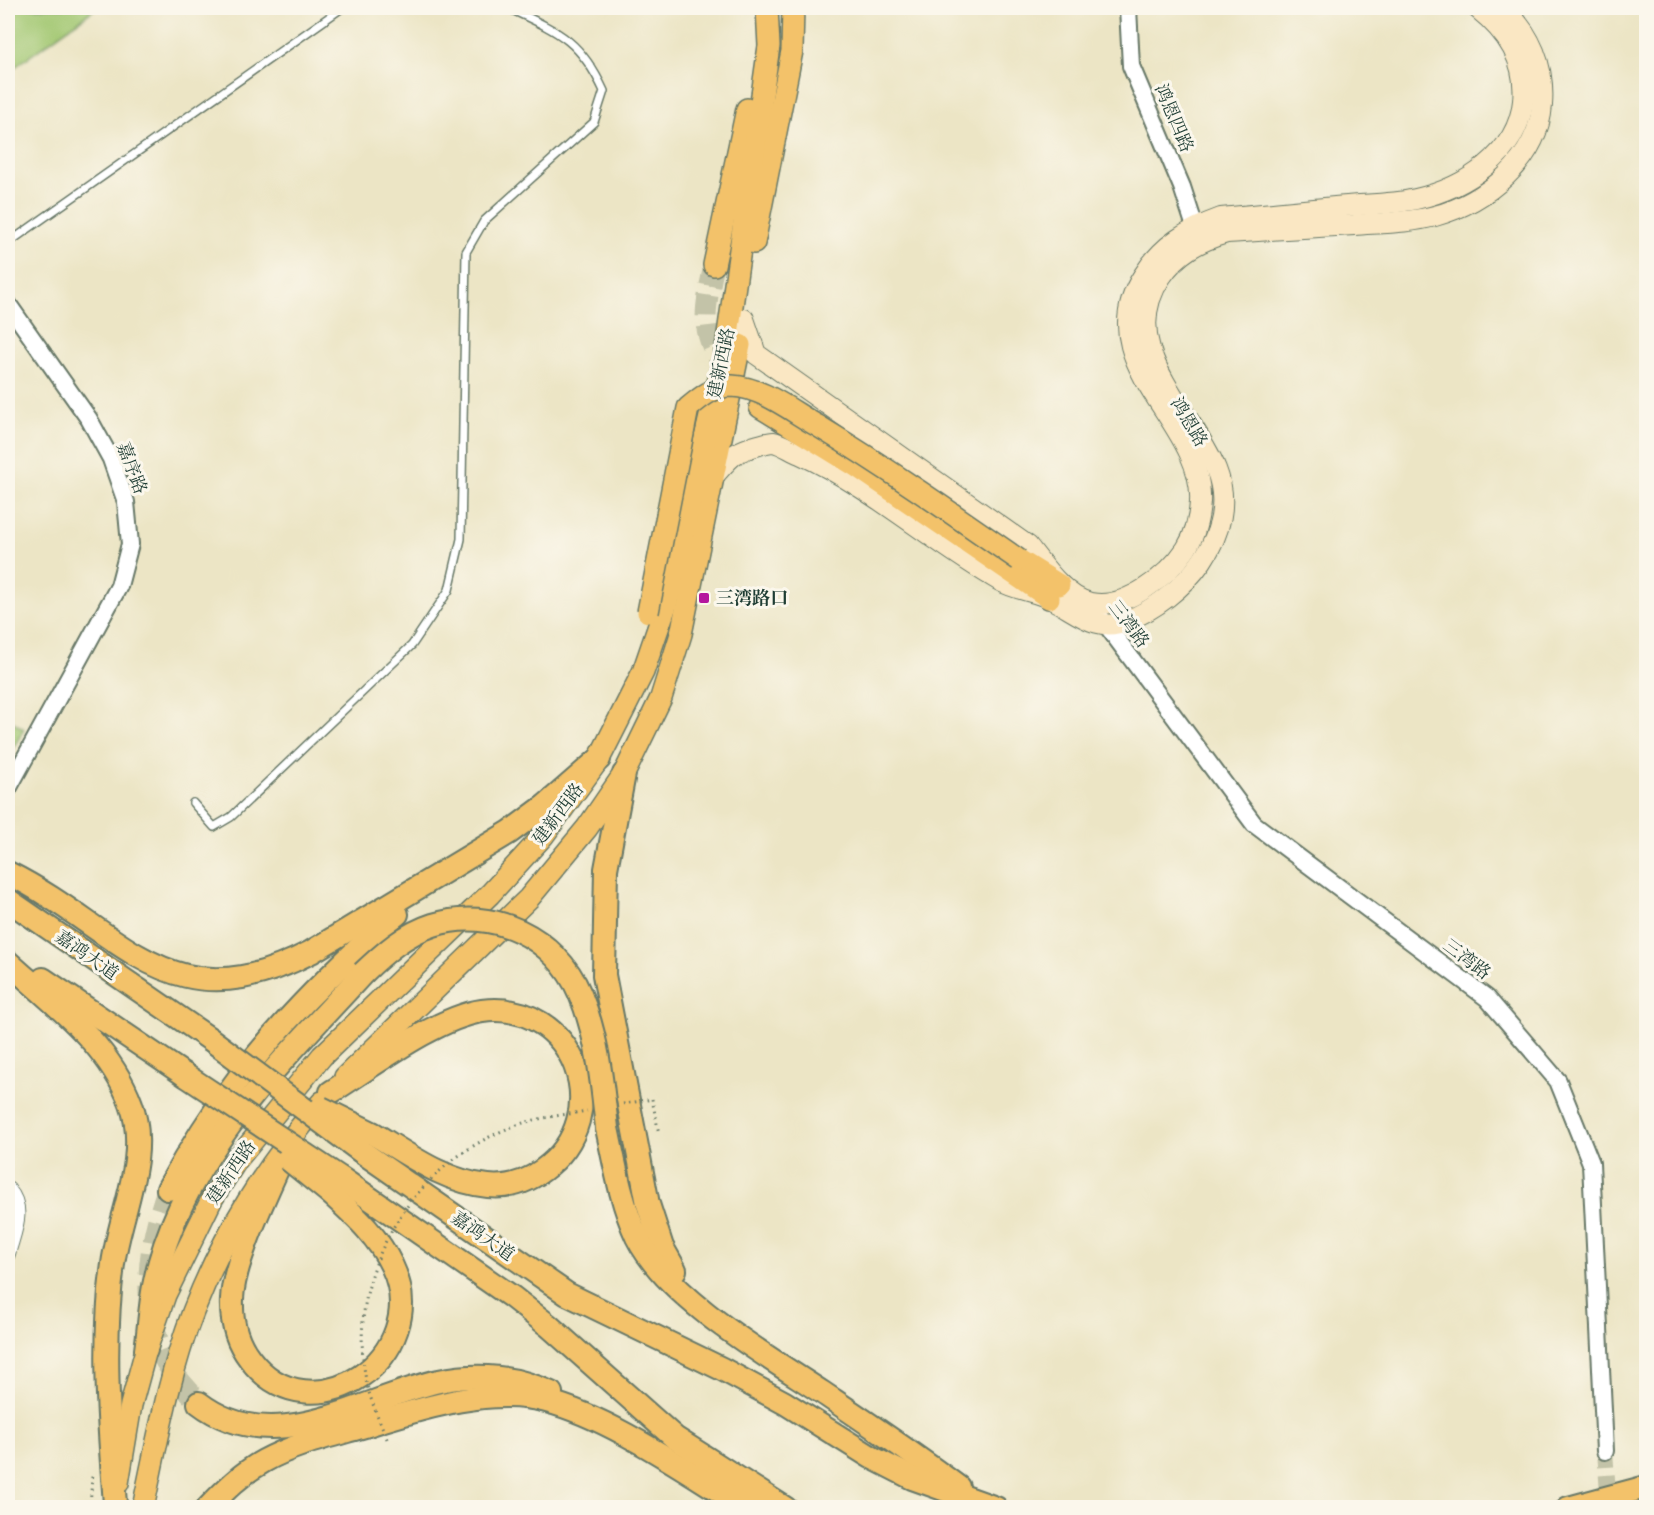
<svg xmlns="http://www.w3.org/2000/svg" width="1654" height="1515" font-family="'Gentium Book Plus','Noto Serif SC',serif">
<style>
.green{fill:#a2c771;stroke:#608252;stroke-width:1.5}
.lines{fill:none;stroke-linecap:round;stroke-linejoin:round}
.tertiary-tunnel{stroke:#c3c3a8;stroke-width:16;stroke-dasharray:16 8;stroke-linecap:butt}
.secondary-tunnel{stroke:#c3c3a8;stroke-width:20;stroke-dasharray:20 10;stroke-linecap:butt}
.primary-tunnel{stroke:#c3c3a8;stroke-width:21;stroke-dasharray:21 10;stroke-linecap:butt}
.trunk-tunnel{stroke:#c3c3a8;stroke-width:22;stroke-dasharray:22 11;stroke-linecap:butt}
.service-casing{stroke:#677867;stroke-width:10}
.minor-casing{stroke:#677867;stroke-width:16}
.tertiary-casing{stroke:#677867;stroke-width:20}
.secondary-casing{stroke:#677867;stroke-width:22}
.primary-casing{stroke:#677867;stroke-width:24}
.trunk-casing{stroke:#677867;stroke-width:26}
.path{stroke:#677867;stroke-width:3;stroke-dasharray:1.5 4.5;stroke-linecap:butt}
.service{stroke:#fff;stroke-width:7}
.minor{stroke:#fff;stroke-width:14}
.tertiary{stroke:#fff;stroke-width:16}
.secondary{stroke:#fae7c3;stroke-width:20}
.primary{stroke:#f3c26a;stroke-width:21}
.trunk{stroke:#f3c26a;stroke-width:22}
.primary-bridge-casing{stroke:#677867;stroke-width:24;stroke-linecap:butt}
.trunk-bridge-casing{stroke:#677867;stroke-width:26;stroke-linecap:butt}
.path-bridge{stroke:#677867;stroke-width:3;stroke-dasharray:1.5 4.5;stroke-linecap:butt}
.primary-bridge{stroke:#f3c26a;stroke-width:21}
.trunk-bridge{stroke:#f3c26a;stroke-width:22}
.poi-dot{fill:#b5179e;stroke:#fbf7ec;stroke-width:2}
.labels{text-anchor:middle;stroke-width:6;stroke-linejoin:round;paint-order:stroke}
.street-label{font-size:18px;fill:#1f3d34;stroke:#fbf7ec}
.poi-label{font-size:18px;font-weight:bold;fill:#1f3d34;stroke:#fbf7ec;text-anchor:start}
</style>
<rect width="100%" height="100%" fill="#fbf7ec"/>
<filter id="ink" filterUnits="userSpaceOnUse"><feTurbulence type="fractalNoise" baseFrequency=".0167" numOctaves="2"/><feDisplacementMap in="SourceGraphic" scale="12" xChannelSelector="R" yChannelSelector="G"/><feConvolveMatrix kernelMatrix="1 2 1 2 8 2 1 2 1" color-interpolation-filters="sRGB"/></filter>
<filter id="wash" filterUnits="userSpaceOnUse"><feTurbulence type="fractalNoise" baseFrequency=".008" numOctaves="4" result="noise"/><feDisplacementMap in="SourceGraphic" scale="24" xChannelSelector="R" yChannelSelector="G"/><feGaussianBlur stdDeviation="1.35" result="paint"/><feColorMatrix in="noise" values="0 0 0 0 0 0 0 0 0 0 0 0 0 0 0 0 0 1.4 0 .05"/><feComposite in="paint" operator="in"/></filter>
<g filter="url(#wash)">
<rect width="100%" height="100%" fill="#ece5c5"/>
<g class="green">
<polygon points="8,8 96,8 8,72"/>
<polygon points="8,719 24,729 8,758"/>
</g>
</g>
<g filter="url(#ink)">
<g class="lines">
<polyline class="tertiary-tunnel" points="1605,1451 1609,1507"/>
<polyline class="secondary-tunnel" points="8,9 10,8"/>
<path class="primary-tunnel" d="M714 265C705 310 697 335 730 373"/>
<path class="trunk-tunnel" d="M168 1189C149 1243 140 1300 163 1355 170 1373 187 1389 199 1403"/>
<g class="service-casing">
<g id="service">
<polyline points="8,243 342,8"/>
<path d="M193 803 214 827 231 817 412 645 449 590 461 539 466 252 484 221 594 122 604 91C580 39 557 31 508 8"/>
</g>
</g>
<g class="minor-casing">
<path id="minor" d="M8 1189C26 1209 14 1231 8 1254"/>
</g>
<g class="tertiary-casing">
<g id="tertiary">
<polyline points="1128,8 1131,66 1182,187 1195,227 1202,238"/>
<polyline points="8,304 89,419 111,459 126,502 130,544 119,586 8,789"/>
<polyline points="1099,615 1254,824 1487,998 1558,1081 1591,1163 1605,1451"/>
</g>
</g>
<g class="secondary-casing">
<g id="secondary">
<path d="M744 319 756 354 1028 546C1043 565 1066 599 1091 603 1125 610 1168 576 1186 549 1195 535 1199 518 1200 502 1205 421 1087 364 1143 276 1162 245 1188 230 1221 218 1259 214 1297 211 1335 207 1361 204 1390 205 1416 199 1465 188 1518 154 1523 101 1527 61 1507 32 1477 8"/>
<path d="M713 477C731 457 732 452 759 445 763 444 769 442 773 442 781 443 792 451 800 454 872 487 932 542 1000 581 1016 590 1035 591 1051 599 1076 611 1096 633 1126 621 1182 599 1242 534 1216 469 1191 407 1114 348 1161 277 1178 252 1199 241 1227 233 1270 230 1312 227 1354 225 1381 223 1409 223 1435 216 1486 202 1538 160 1542 105 1545 67 1531 33 1503 8"/>
</g>
</g>
<g class="primary-casing">
<g id="primary">
<polyline points="754,243 792,51 793,8"/>
<polyline points="714,265 747,109"/>
<polyline points="760,407 856,466 1049,598"/>
<polyline points="1019,560 1059,585"/>
<polyline points="345,1077 529,898 587,828 624,774 661,698 681,634 740,345"/>
<polyline points="118,1483 131,1405 146,1350 165,1295 212,1199 236,1161 322,1056 490,894 543,836 599,759 643,672 666,605 726,348 769,46 767,8"/>
<path d="M143 1508C157 1442 169 1374 193 1312 222 1237 267 1162 322 1102"/>
</g>
</g>
<g class="trunk-casing">
<g id="trunk">
<polyline points="624,774 606,869 604,975 648,1204 662,1247 675,1270"/>
<path d="M8 873C123 930 168 1027 311 952L510 832 545 806 599 759"/>
<polyline points="8,900 210,1039"/>
<path d="M8 962C54 1004 109 1044 131 1104 150 1156 120 1212 113 1264 102 1344 109 1425 115 1504"/>
<polyline points="43,979 185,1075"/>
<path d="M331 1092C370 1068 437 1017 482 1011 574 999 618 1116 543 1170 527 1182 508 1188 488 1186 445 1182 409 1155 374 1134"/>
<path d="M607 1128C615 1165 621 1203 637 1237 668 1299 767 1356 823 1393 869 1424 914 1454 958 1487"/>
<path d="M290 1141C273 1180 233 1260 232 1299 231 1321 236 1341 250 1359 311 1440 435 1356 392 1266 378 1236 354 1215 330 1193"/>
<polyline points="362,1152 567,1294 722,1369 785,1403 871,1457 912,1478 996,1508"/>
<polyline points="342,1179 512,1297 549,1326 675,1438 785,1508"/>
<path d="M168 1189C212 1107 260 1045 327 979 350 957 372 934 397 914"/>
<path d="M146 1350C149 1329 150 1307 154 1286 179 1159 279 1065 363 973"/>
<path d="M199 1403C275 1461 361 1398 439 1381 478 1373 515 1376 551 1393"/>
<path d="M208 1508C225 1490 242 1473 264 1461 293 1445 326 1437 358 1428 414 1411 488 1385 546 1401 612 1418 687 1472 747 1508"/>
<polyline points="1568,1508 1646,1487"/>
</g>
</g>
<g class="path">
<polyline points="652,1099 659,1134"/>
<polyline points="90,1508 92,1476"/>
</g>
<use href="#service" class="service"/>
<use href="#minor" class="minor"/>
<use href="#tertiary" class="tertiary"/>
<use href="#secondary" class="secondary"/>
<use href="#primary" class="primary"/>
<use href="#trunk" class="trunk"/>
<g class="primary-bridge-casing">
<path id="primary-bridge" d="M648 612 688 408C701 397 714 386 732 386 764 388 791 411 818 426 887 468 953 514 1019 560"/>
</g>
<g class="trunk-bridge-casing">
<g id="trunk-bridge">
<path d="M363 973C384 953 405 934 433 925 492 906 556 937 580 994 598 1037 602 1083 607 1128"/>
<polyline points="210,1039 362,1152"/>
<polyline points="185,1075 342,1179"/>
<polyline points="321,1108 374,1134"/>
<polyline points="288,1159 330,1193"/>
</g>
</g>
<g class="path-bridge">
<polyline points="623,1104 652,1099"/>
<path d="M387 1439C379 1418 368 1397 365 1374 347 1265 417 1159 520 1124 541 1117 565 1115 587 1111"/>
</g>
<use href="#primary-bridge" class="primary-bridge"/>
<use href="#trunk-bridge" class="trunk-bridge"/>
</g>
</g>
<rect class="poi-dot" x="698" y="592" width="12" height="12" rx="3"/>
<g class="labels">
<g class="street-label">
<text transform="translate(1174 118) rotate(67)" y="6">鸿恩四路</text>
<text transform="translate(721 363) rotate(-78)" y="6">建新西路</text>
<text transform="translate(1189 422) rotate(59)" y="6">鸿恩路</text>
<text transform="translate(132 468) rotate(69)" y="6">嘉序路</text>
<text transform="translate(1129 624) rotate(53)" y="6">三湾路</text>
<text transform="translate(558 814) rotate(-53)" y="6">建新西路</text>
<text transform="translate(87 955) rotate(35)" y="6">嘉鸿大道</text>
<text transform="translate(1467 959) rotate(37)" y="6">三湾路</text>
<text transform="translate(231 1172) rotate(-56)" y="6">建新西路</text>
<text transform="translate(483 1236) rotate(35)" y="6">嘉鸿大道</text>
</g>
<g class="poi-label">
<text x="716" y="604">三湾路口</text>
</g>
</g>
<rect width="1654" height="1515" fill="none" stroke="#fbf7ec" stroke-width="30"/>
</svg>
